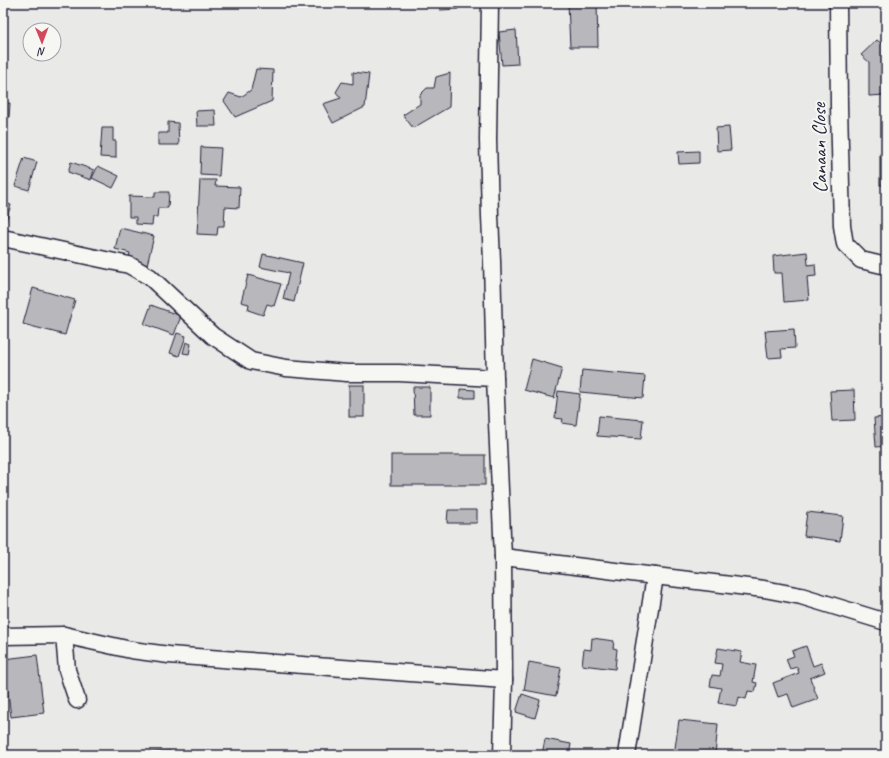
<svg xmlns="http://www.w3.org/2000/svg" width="889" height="758" font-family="Caveat,sans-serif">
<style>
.building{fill:#b8b8bc;stroke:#22223b}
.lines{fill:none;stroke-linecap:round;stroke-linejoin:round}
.minor-casing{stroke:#22223b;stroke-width:19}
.minor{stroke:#f6f6f2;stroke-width:16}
.labels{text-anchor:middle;stroke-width:4;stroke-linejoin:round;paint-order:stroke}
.street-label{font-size:20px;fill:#22223b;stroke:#f6f6f2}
</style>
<rect width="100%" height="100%" fill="#e9e9e7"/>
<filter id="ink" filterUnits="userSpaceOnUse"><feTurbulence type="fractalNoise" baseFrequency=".025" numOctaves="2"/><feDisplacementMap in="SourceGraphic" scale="8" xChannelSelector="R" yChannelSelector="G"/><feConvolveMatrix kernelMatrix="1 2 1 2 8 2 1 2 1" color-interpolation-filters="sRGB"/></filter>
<g filter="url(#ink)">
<g class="building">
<polygon points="440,3 458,3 458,9 440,10"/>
<polygon points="568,3 597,3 598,47 570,47"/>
<polygon points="516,30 518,64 502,65 499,32"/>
<polygon points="877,40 886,47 886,95 869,96 869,62 861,55"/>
<polygon points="256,69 273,70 272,101 235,117 224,101 229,93 241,97 251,90"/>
<polygon points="353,72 369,74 365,107 333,123 323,104 341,98 336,92 342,82 353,84"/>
<polygon points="450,73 449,107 413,128 403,115 420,104 420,95 427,88 434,88 436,77"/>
<polygon points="3,103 10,103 9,118 3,117"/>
<polygon points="215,110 216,126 197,126 196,111"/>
<polygon points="168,122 178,123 179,145 158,145 158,133 168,133"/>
<polygon points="729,127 731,150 717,151 716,128"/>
<polygon points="102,128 113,128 113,141 116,141 116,158 100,157"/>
<polygon points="201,147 221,148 219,176 200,175"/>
<polygon points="699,151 699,163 679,164 678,152"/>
<rect x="880" y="154" width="6" height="31"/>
<polygon points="24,158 37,162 29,190 15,186"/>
<polygon points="71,162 94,170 91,180 68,172"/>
<polygon points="98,166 119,176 113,188 92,178"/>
<polygon points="200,180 216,180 215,186 240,187 239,208 225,207 224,226 218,226 217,235 197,234"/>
<polygon points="155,192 169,192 168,208 158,208 157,217 153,217 152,225 136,224 136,217 129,217 129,196 155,197"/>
<polygon points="3,203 11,205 3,230"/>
<polygon points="120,228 154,236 147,265 128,261 130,253 115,249"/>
<polygon points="807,252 808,265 815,264 816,276 807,277 809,300 784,302 782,273 774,273 773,256"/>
<polygon points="263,254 303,263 294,302 283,299 289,273 260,267"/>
<polygon points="248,275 281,284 274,306 267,304 263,315 248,310 249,304 241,302"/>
<polygon points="33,288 75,300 65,335 23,324"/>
<polygon points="151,305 181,316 174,335 144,324"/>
<polygon points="794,329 795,348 781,349 782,357 768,358 765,331"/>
<polygon points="177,333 186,336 179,356 170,353"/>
<polygon points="186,342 191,344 189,354 183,353"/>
<polygon points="532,359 562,368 554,398 524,390"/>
<polygon points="582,370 645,376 643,398 580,392"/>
<rect x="349" y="385" width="15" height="32"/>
<polygon points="413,387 430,387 430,415 414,415"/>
<polygon points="460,389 475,390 475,398 460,398"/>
<polygon points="854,390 855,420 832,421 830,391"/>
<polygon points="558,391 580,394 576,425 562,423 563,419 555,418"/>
<polygon points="599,416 643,420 641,439 597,436"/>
<polygon points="886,417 886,446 876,447 874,418"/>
<rect x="391" y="455" width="94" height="30"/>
<polygon points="448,510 477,510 477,523 447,523"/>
<polygon points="807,512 843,516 840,541 804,536"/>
<polygon points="592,638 614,641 613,648 617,649 615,669 582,665 584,649 591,650"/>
<polygon points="806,646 813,666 821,663 825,672 810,678 818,699 793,708 788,694 778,697 773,683 799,673 797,667 790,669 786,659 794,656 792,651"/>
<polygon points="718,648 742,652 740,662 756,665 753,682 757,683 755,692 748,691 746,699 739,697 737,706 718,703 721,688 710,686 712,675 720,676 722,664 715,663"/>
<polygon points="37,655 44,713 11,717 4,659"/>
<polygon points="529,662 561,668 556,696 524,690"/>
<polygon points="522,694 540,700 535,718 516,712"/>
<polygon points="679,720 718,724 715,755 674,755"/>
<polygon points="545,739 571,744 569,755 542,755"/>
<polygon points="170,751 170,755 150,755 150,752"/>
</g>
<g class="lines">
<g class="minor-casing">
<g id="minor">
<polyline points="490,3 488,140 490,216 492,261 495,378 503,557 504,680 502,755"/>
<polyline points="838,3 839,106 842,226 845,244 861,260 886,266"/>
<polyline points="3,238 129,265 150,277 213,336 251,361 286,368 347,373 399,373 495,378"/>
<polyline points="503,557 655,576 764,589 801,596 886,622"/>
<polyline points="64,635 67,670 77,700"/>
<polyline points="3,636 64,635 131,650 169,655 504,680"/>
<polyline points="627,755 655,576"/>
</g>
</g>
<use href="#minor" class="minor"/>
</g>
</g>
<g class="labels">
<g class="street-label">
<text transform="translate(819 148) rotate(-91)" y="7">Canaan Close</text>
</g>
</g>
<rect width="889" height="758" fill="none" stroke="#f6f6f2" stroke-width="16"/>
<rect x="8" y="8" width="873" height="742" fill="none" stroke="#22223b" stroke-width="1.5" filter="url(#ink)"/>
<g transform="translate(42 42) rotate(179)"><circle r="19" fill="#f6f6f2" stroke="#a1a1a9"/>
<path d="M0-3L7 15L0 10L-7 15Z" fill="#d1495b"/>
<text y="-6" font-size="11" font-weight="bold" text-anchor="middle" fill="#22223b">N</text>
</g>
</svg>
